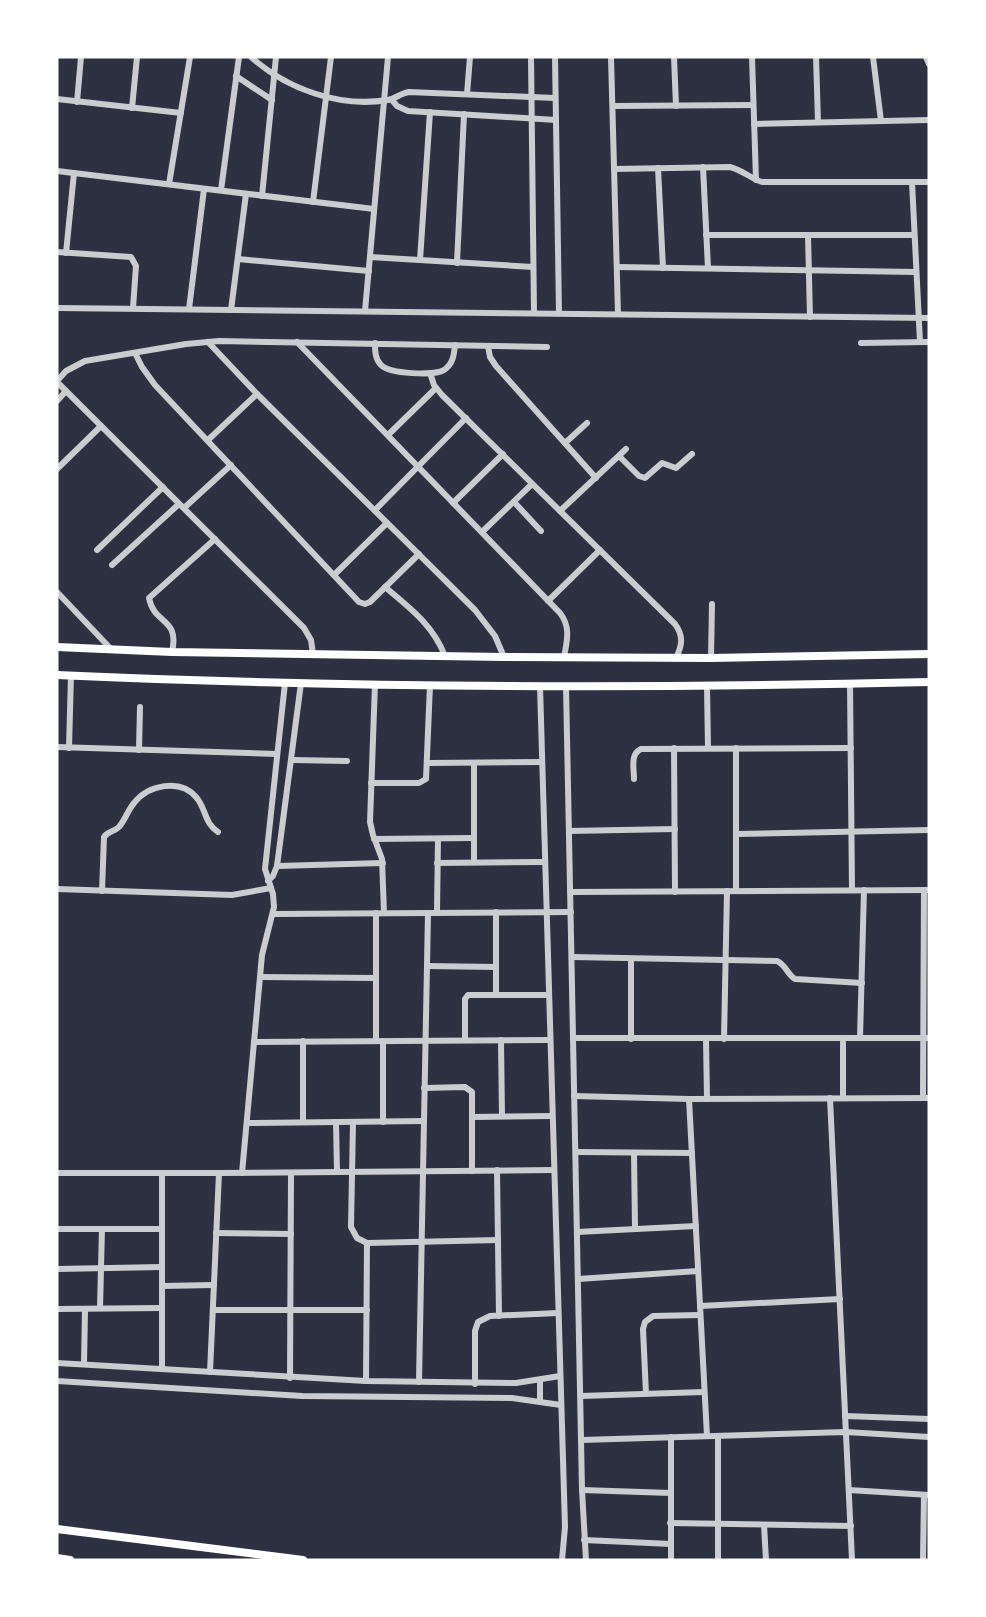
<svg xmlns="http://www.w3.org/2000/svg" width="986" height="1617" font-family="Overpass,sans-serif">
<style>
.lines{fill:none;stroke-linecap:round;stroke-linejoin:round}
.minor{stroke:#caccd0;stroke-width:6}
.secondary{stroke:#fff;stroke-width:8}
</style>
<rect width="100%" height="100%" fill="#2d3142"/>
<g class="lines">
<g class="minor">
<path d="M251 57C287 89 339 108 388 100 395 99 401 93 409 92L555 98"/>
<polyline points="531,57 534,313"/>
<polyline points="555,57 559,313"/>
<polyline points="611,57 618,314"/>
<polyline points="674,57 676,106"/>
<polyline points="752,57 756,180"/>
<polyline points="816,57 818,122"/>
<polyline points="873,57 881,121"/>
<polyline points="926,57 929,64"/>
<polyline points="236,76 272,100"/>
<polyline points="467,94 470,57"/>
<polyline points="57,99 181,113"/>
<polyline points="392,100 397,106 408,111 556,120"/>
<polyline points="77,102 81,57"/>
<polyline points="613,106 753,105"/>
<polyline points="132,108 137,57"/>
<polyline points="754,124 929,120"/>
<polyline points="703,167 708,268"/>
<polyline points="658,168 663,268"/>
<path d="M614 169 730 167C742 170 750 178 762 182H929"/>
<polyline points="57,171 374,209"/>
<polyline points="912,182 920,342"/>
<polyline points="169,184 190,57"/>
<polyline points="221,190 239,57"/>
<polyline points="262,196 276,57"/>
<polyline points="313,202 331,57"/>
<polyline points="706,235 914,235"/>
<polyline points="808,235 810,317"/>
<polyline points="57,252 131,257 136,266 133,308"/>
<polyline points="66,253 74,173"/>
<polyline points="370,257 533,267"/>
<polyline points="238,259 369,271"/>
<polyline points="420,260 430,112"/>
<polyline points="457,263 464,114"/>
<polyline points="617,267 916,272"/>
<polyline points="57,308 929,318"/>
<polyline points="189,309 204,189"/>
<polyline points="231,310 246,194"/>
<polyline points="365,311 388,57"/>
<polyline points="208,342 257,394 475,610 495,636 504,657"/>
<path d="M297 342 560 613C571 627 567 641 564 657"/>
<path d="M375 343C375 351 375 359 381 365 389 374 435 376 444 370 453 364 454 355 455 345"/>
<polyline points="861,343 929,342"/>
<polyline points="488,346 490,357 496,366 596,478"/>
<polyline points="135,353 142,367 155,385 359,602 365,604 370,602 419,554"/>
<path d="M430 373 434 385 442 395 675 624C684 636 682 646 676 658"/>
<polyline points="57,381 66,371 85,361 186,344 219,341 547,347"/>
<polyline points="57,382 304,628 311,640 313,654"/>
<polyline points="57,401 66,391"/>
<polyline points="388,435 436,388"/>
<polyline points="208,440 257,394"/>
<polyline points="565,443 587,423"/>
<polyline points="619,456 639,476 645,478 662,463 676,468 692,454"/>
<polyline points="57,469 101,426"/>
<polyline points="514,502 541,531"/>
<polyline points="453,503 503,454"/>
<polyline points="184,508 231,465"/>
<polyline points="375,510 466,418"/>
<polyline points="560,511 626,449"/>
<polyline points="482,532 532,484"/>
<polyline points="97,550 163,487"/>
<polyline points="112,565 179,504"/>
<polyline points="334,575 387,523"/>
<path d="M385 587C410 608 433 625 445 656"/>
<polyline points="57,592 111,649"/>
<polyline points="548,601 600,550"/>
<path d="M172 652C180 617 154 625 149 598L215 539"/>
<polyline points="711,658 712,604"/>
<polyline points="375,684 370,822 373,835 382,859 384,913"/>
<polyline points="850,684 852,890"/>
<polyline points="540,686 565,1527 562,1560"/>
<polyline points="566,686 582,1490 586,1560"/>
<polyline points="707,686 708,748"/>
<polyline points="57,747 277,754"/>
<polyline points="69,748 71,675"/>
<polyline points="674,748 675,892"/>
<polyline points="736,748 736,891"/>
<polyline points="139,750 140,707"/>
<polyline points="292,760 347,761"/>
<polyline points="428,763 542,762"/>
<polyline points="474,763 474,862"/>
<path d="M634 779C634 768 630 754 641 749L851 748"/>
<polyline points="371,783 419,783 426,779 430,685"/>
<polyline points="569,831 675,829"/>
<polyline points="736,834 929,830"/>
<polyline points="374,839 474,838"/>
<polyline points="437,863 545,862"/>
<polyline points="277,866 383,863"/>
<polyline points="268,881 273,876 277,866 301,683"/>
<polyline points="57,889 232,895 271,888"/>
<path d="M102 891 104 837C108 831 114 832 119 827 125 820 128 810 134 803 148 785 180 778 196 797 206 808 204 823 218 832"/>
<polyline points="570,892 929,890"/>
<polyline points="376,913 376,1041"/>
<polyline points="437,913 438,839"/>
<polyline points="273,914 571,912"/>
<path d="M572 957 777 961C786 965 787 974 795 979L862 983"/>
<polyline points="427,966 496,967"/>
<polyline points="260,977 376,978"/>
<polyline points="496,995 496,912"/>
<polyline points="573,1038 929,1038"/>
<polyline points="860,1038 864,890"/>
<polyline points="631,1039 631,959"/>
<polyline points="706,1039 707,1099"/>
<polyline points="724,1039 727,891"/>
<polyline points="465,1040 465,999 468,995 549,995"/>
<polyline points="501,1040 502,1116"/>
<polyline points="303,1041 303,1122"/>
<polyline points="383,1041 383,1122"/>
<polyline points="254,1042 550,1040"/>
<polyline points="424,1088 465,1087 472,1092 472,1171"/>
<polyline points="574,1096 689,1099 929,1098"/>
<polyline points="830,1098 852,1560"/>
<polyline points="843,1098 843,1038"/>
<polyline points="923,1098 924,890"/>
<polyline points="689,1099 707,1436"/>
<polyline points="473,1117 552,1116"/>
<polyline points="336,1122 337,1172"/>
<polyline points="353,1122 351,1227 357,1238 367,1243 498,1240"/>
<polyline points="247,1123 424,1121"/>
<polyline points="576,1152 692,1153"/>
<polyline points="634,1153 635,1229"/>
<polyline points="497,1170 499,1316"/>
<polyline points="57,1173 219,1173 554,1170"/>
<polyline points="242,1173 262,955 274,907 273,894 265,869 285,683"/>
<polyline points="57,1229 162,1229"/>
<polyline points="577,1232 696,1226"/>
<polyline points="216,1233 291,1234"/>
<polyline points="57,1269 162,1267"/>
<polyline points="578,1279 698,1271"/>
<polyline points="162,1286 214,1285"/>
<polyline points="700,1306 840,1299"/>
<polyline points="100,1308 102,1229"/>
<polyline points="57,1309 162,1308"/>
<polyline points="213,1310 367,1310"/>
<polyline points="57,1363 366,1381 516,1383 560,1376"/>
<polyline points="84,1364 85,1309"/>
<polyline points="162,1369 162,1173"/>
<polyline points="210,1372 219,1173"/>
<polyline points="290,1378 291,1173"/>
<polyline points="57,1381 302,1396 512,1398 561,1405"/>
<polyline points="366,1381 367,1243"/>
<polyline points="540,1381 540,1401"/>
<polyline points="419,1382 428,913"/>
<polyline points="475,1384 475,1331 478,1322 490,1316 558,1313"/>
<polyline points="646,1394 643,1329 645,1322 653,1316 700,1315"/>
<polyline points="581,1396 704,1392"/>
<polyline points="845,1416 929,1419"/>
<polyline points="718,1436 718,1560"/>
<polyline points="581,1440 846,1432 929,1437"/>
<polyline points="582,1490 671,1493"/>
<polyline points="849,1490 929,1495"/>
<polyline points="670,1523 851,1526"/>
<polyline points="764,1525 766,1560"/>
<polyline points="584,1540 671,1544"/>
<polyline points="671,1560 671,1437"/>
<polyline points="923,1560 924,1495"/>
</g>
<g class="secondary">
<polyline points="57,647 172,652 504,657 711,658 929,654"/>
<path d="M57 675C347 688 639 689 929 682"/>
<polyline points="57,1529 303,1560"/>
<polyline points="57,1558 70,1560"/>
</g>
</g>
<rect width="986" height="1617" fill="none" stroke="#ffffff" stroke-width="117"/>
</svg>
